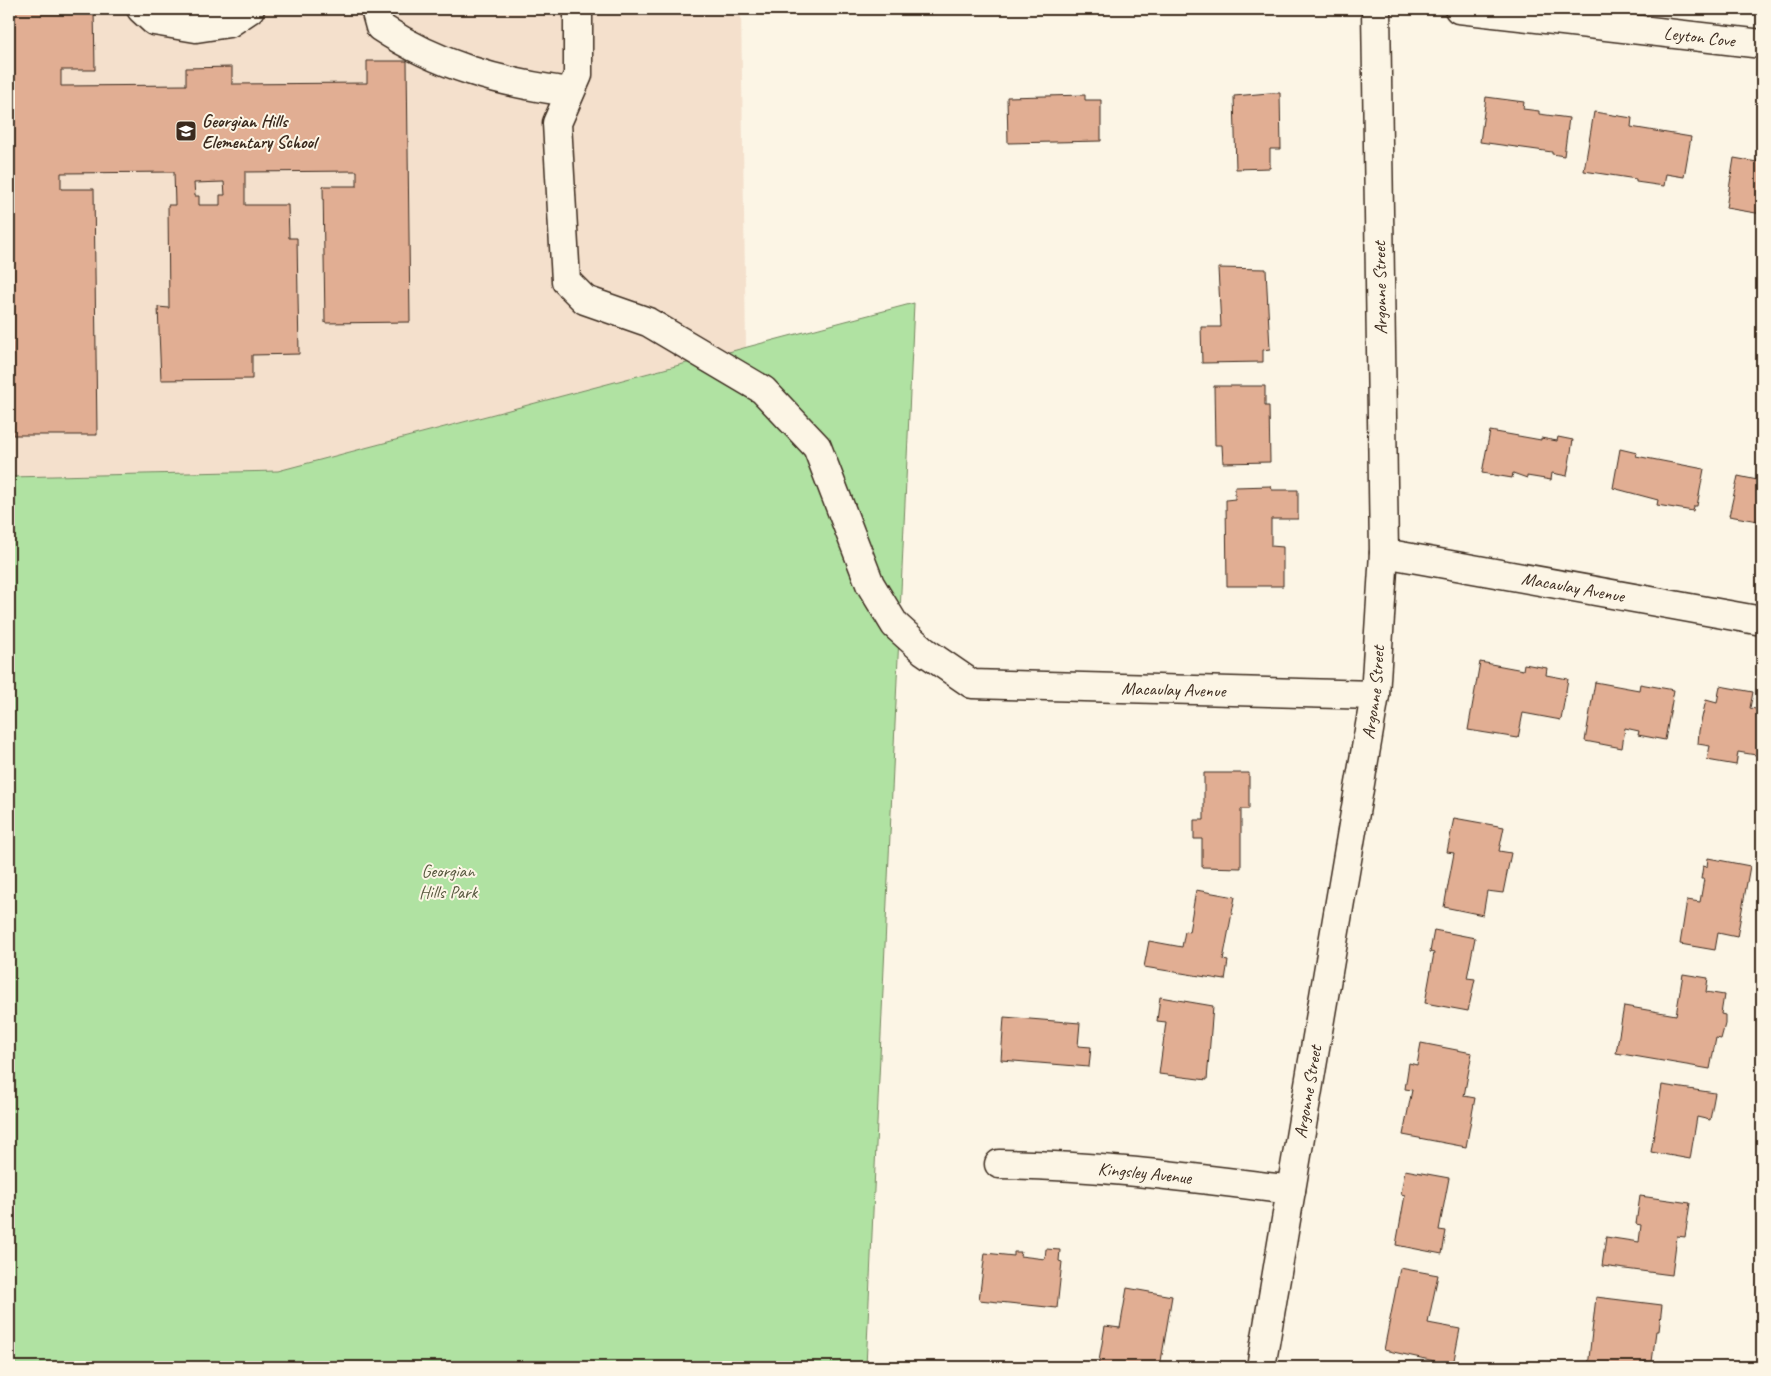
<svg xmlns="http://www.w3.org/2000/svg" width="1771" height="1376" font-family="Caveat,sans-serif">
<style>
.built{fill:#f4e0cc}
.green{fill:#b0e2a2;stroke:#768660}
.building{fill:#e1ae93;stroke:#3b2a1e;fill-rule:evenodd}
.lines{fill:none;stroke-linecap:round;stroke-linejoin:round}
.minor-casing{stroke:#3b2a1e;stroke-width:31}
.minor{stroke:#fcf5e5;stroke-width:28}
.labels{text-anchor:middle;stroke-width:4;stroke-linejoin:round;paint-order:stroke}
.street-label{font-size:18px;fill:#3b2a1e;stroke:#fcf5e5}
.poi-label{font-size:18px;font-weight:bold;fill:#3b2a1e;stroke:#fcf5e5;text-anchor:start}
.park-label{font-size:18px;fill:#58583f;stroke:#fcf5e5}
</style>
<rect width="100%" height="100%" fill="#fcf5e5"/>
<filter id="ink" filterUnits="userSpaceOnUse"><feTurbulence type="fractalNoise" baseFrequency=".02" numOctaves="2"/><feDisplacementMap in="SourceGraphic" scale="10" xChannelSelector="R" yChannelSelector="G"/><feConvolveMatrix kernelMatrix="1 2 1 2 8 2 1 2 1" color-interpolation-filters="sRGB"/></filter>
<g filter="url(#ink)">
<polygon class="built" points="9,9 741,9 746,347 278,471 9,477"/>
<polygon class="green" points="914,303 866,1367 9,1367 9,477 278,471"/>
<g class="building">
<path d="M9 9H94L95 70H61V86L186 85V68L232 67V84L367 83V61H407L410 322 325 323 323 186H357V171L245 172V205H288L289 238H297L299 354 252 355V379L161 380 158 307 169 308 168 205H175L174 172 61 173V189H94L97 435H13ZM224 182 225 195H220V205H199V196H195L194 183Z"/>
<polygon points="1269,93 1280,93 1281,149 1270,149 1270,168 1236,169 1234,96"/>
<polygon points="1085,95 1085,100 1101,100 1101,141 1008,143 1007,97"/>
<polygon points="1486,97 1524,102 1523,109 1539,111 1539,114 1569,118 1564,156 1552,154 1552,152 1480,142"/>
<polygon points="1594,112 1632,118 1631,127 1691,137 1684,177 1666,174 1664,186 1636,182 1636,179 1584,171"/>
<polygon points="1734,158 1757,162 1757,159 1762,160 1762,214 1726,208"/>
<polygon points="1218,268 1266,269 1270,349 1263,350 1263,362 1202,363 1201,327 1221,327"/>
<polygon points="1214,386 1265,386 1265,406 1269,406 1270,462 1223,463 1222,445 1215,445"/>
<polygon points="1490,431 1541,440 1541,438 1557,441 1558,437 1573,440 1567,476 1552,473 1551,480 1527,476 1527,478 1513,473 1512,478 1482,473"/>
<polygon points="1620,449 1637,453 1636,456 1704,469 1697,506 1694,506 1693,511 1657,505 1658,500 1613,488"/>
<polygon points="1738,476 1762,481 1762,518 1758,517 1758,521 1729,516"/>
<polygon points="1271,486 1272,490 1298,490 1298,519 1271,519 1271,546 1283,547 1283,586 1227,586 1226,500 1235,499 1235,487"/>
<polygon points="1480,662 1523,670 1524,664 1547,668 1546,675 1568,679 1561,720 1523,713 1518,738 1468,730"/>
<polygon points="1595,682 1639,690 1640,684 1674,690 1665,740 1638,735 1639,731 1625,728 1622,748 1585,741"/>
<polygon points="1720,686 1753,692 1750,708 1762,710 1762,756 1738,752 1736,765 1707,760 1710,746 1698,744 1699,731 1706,700 1717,703"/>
<polygon points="1204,773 1249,773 1249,809 1241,809 1241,868 1202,867 1202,839 1194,839 1194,820 1204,820"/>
<polygon points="1454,818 1504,827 1499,851 1511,853 1503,893 1487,891 1483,915 1444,907 1454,853 1447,852"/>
<polygon points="1708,858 1750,866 1737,937 1718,933 1715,950 1680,944 1687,900 1700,902 1704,879 1701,879 1703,866 1707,867"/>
<polygon points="1196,890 1235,897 1223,960 1228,961 1225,980 1144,967 1149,941 1182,947 1185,931 1189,932"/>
<polygon points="1434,930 1475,938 1467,978 1475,979 1468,1011 1425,1003 1434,953 1430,952"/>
<polygon points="1683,974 1708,978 1706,992 1724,995 1721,1014 1725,1015 1725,1024 1721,1039 1716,1038 1710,1069 1616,1053 1624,1006 1676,1015"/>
<polygon points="1160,997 1213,1006 1207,1080 1159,1074 1166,1022 1157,1021"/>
<polygon points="1004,1017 1080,1023 1078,1046 1091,1047 1089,1067 1001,1060"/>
<polygon points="1421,1043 1472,1053 1464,1096 1475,1098 1466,1147 1403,1135 1412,1090 1405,1089 1409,1063 1417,1065"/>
<polygon points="1662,1085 1715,1093 1710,1120 1697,1117 1690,1159 1651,1152"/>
<polygon points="1405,1170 1449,1178 1439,1230 1446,1231 1442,1254 1396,1245 1405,1195 1401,1194"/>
<polygon points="1640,1196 1690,1203 1685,1237 1677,1236 1672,1275 1602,1266 1606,1237 1639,1242 1641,1225 1636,1224"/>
<polygon points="1046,1249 1060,1250 1059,1261 1062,1262 1057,1308 979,1300 985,1253 1014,1256 1014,1252 1021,1252 1020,1256 1045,1259"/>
<polygon points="1400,1268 1438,1275 1428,1323 1460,1329 1453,1365 1384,1350"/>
<polygon points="1127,1288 1172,1296 1160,1367 1098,1367 1105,1326 1120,1328"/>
<polygon points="1596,1297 1662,1305 1659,1331 1656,1331 1652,1362 1644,1361 1643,1367 1588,1367"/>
</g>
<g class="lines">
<g class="minor-casing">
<g id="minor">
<polyline points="141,9 154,21 196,28 229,23 250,9"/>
<path d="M375 9 380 27C439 66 501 83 570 92"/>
<path id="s1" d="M578 9V75L557 123 566 281 585 300 648 322 763 390 817 447 870 584 895 625 924 651 972 684 1375 695"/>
<path id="s2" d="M1459 9 1762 44"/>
<path id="s3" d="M1384 553 1762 621"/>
<path id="s4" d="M999 1164C1097 1165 1194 1178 1291 1190"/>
<path id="s5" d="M1261 1367 1375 695 1384 553 1376 9"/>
</g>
</g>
<use href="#minor" class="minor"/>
</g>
</g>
<defs>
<g id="school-square" transform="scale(1.125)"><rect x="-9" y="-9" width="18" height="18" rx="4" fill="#3b2a1e" stroke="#fcf5e5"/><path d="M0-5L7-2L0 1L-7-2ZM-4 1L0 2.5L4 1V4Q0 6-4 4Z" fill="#fff"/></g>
</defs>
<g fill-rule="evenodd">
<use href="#school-square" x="186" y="131"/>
</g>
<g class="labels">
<g class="street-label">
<text dy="6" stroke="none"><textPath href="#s2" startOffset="242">Leyton Cove</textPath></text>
<text transform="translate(1380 288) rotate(-91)" y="6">Argonne Street</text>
<text dy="6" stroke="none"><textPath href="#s3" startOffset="192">Macaulay Avenue</textPath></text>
<text dy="6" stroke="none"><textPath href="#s1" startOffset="1076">Macaulay Avenue</textPath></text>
<text dy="6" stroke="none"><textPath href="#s5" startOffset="684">Argonne Street</textPath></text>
<text dy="6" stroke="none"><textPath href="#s5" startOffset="279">Argonne Street</textPath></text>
<text dy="6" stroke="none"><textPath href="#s4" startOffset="146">Kingsley Avenue</textPath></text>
</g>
<g class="poi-label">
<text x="202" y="127">Georgian Hills<tspan x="202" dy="21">Elementary School</tspan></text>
</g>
<g class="park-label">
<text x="448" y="877">Georgian<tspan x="448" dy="21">Hills Park</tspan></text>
</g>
</g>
<rect width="1771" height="1376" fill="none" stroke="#fcf5e5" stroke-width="30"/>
<rect x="15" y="15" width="1741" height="1346" fill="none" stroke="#3b2a1e" stroke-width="2" filter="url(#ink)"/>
</svg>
